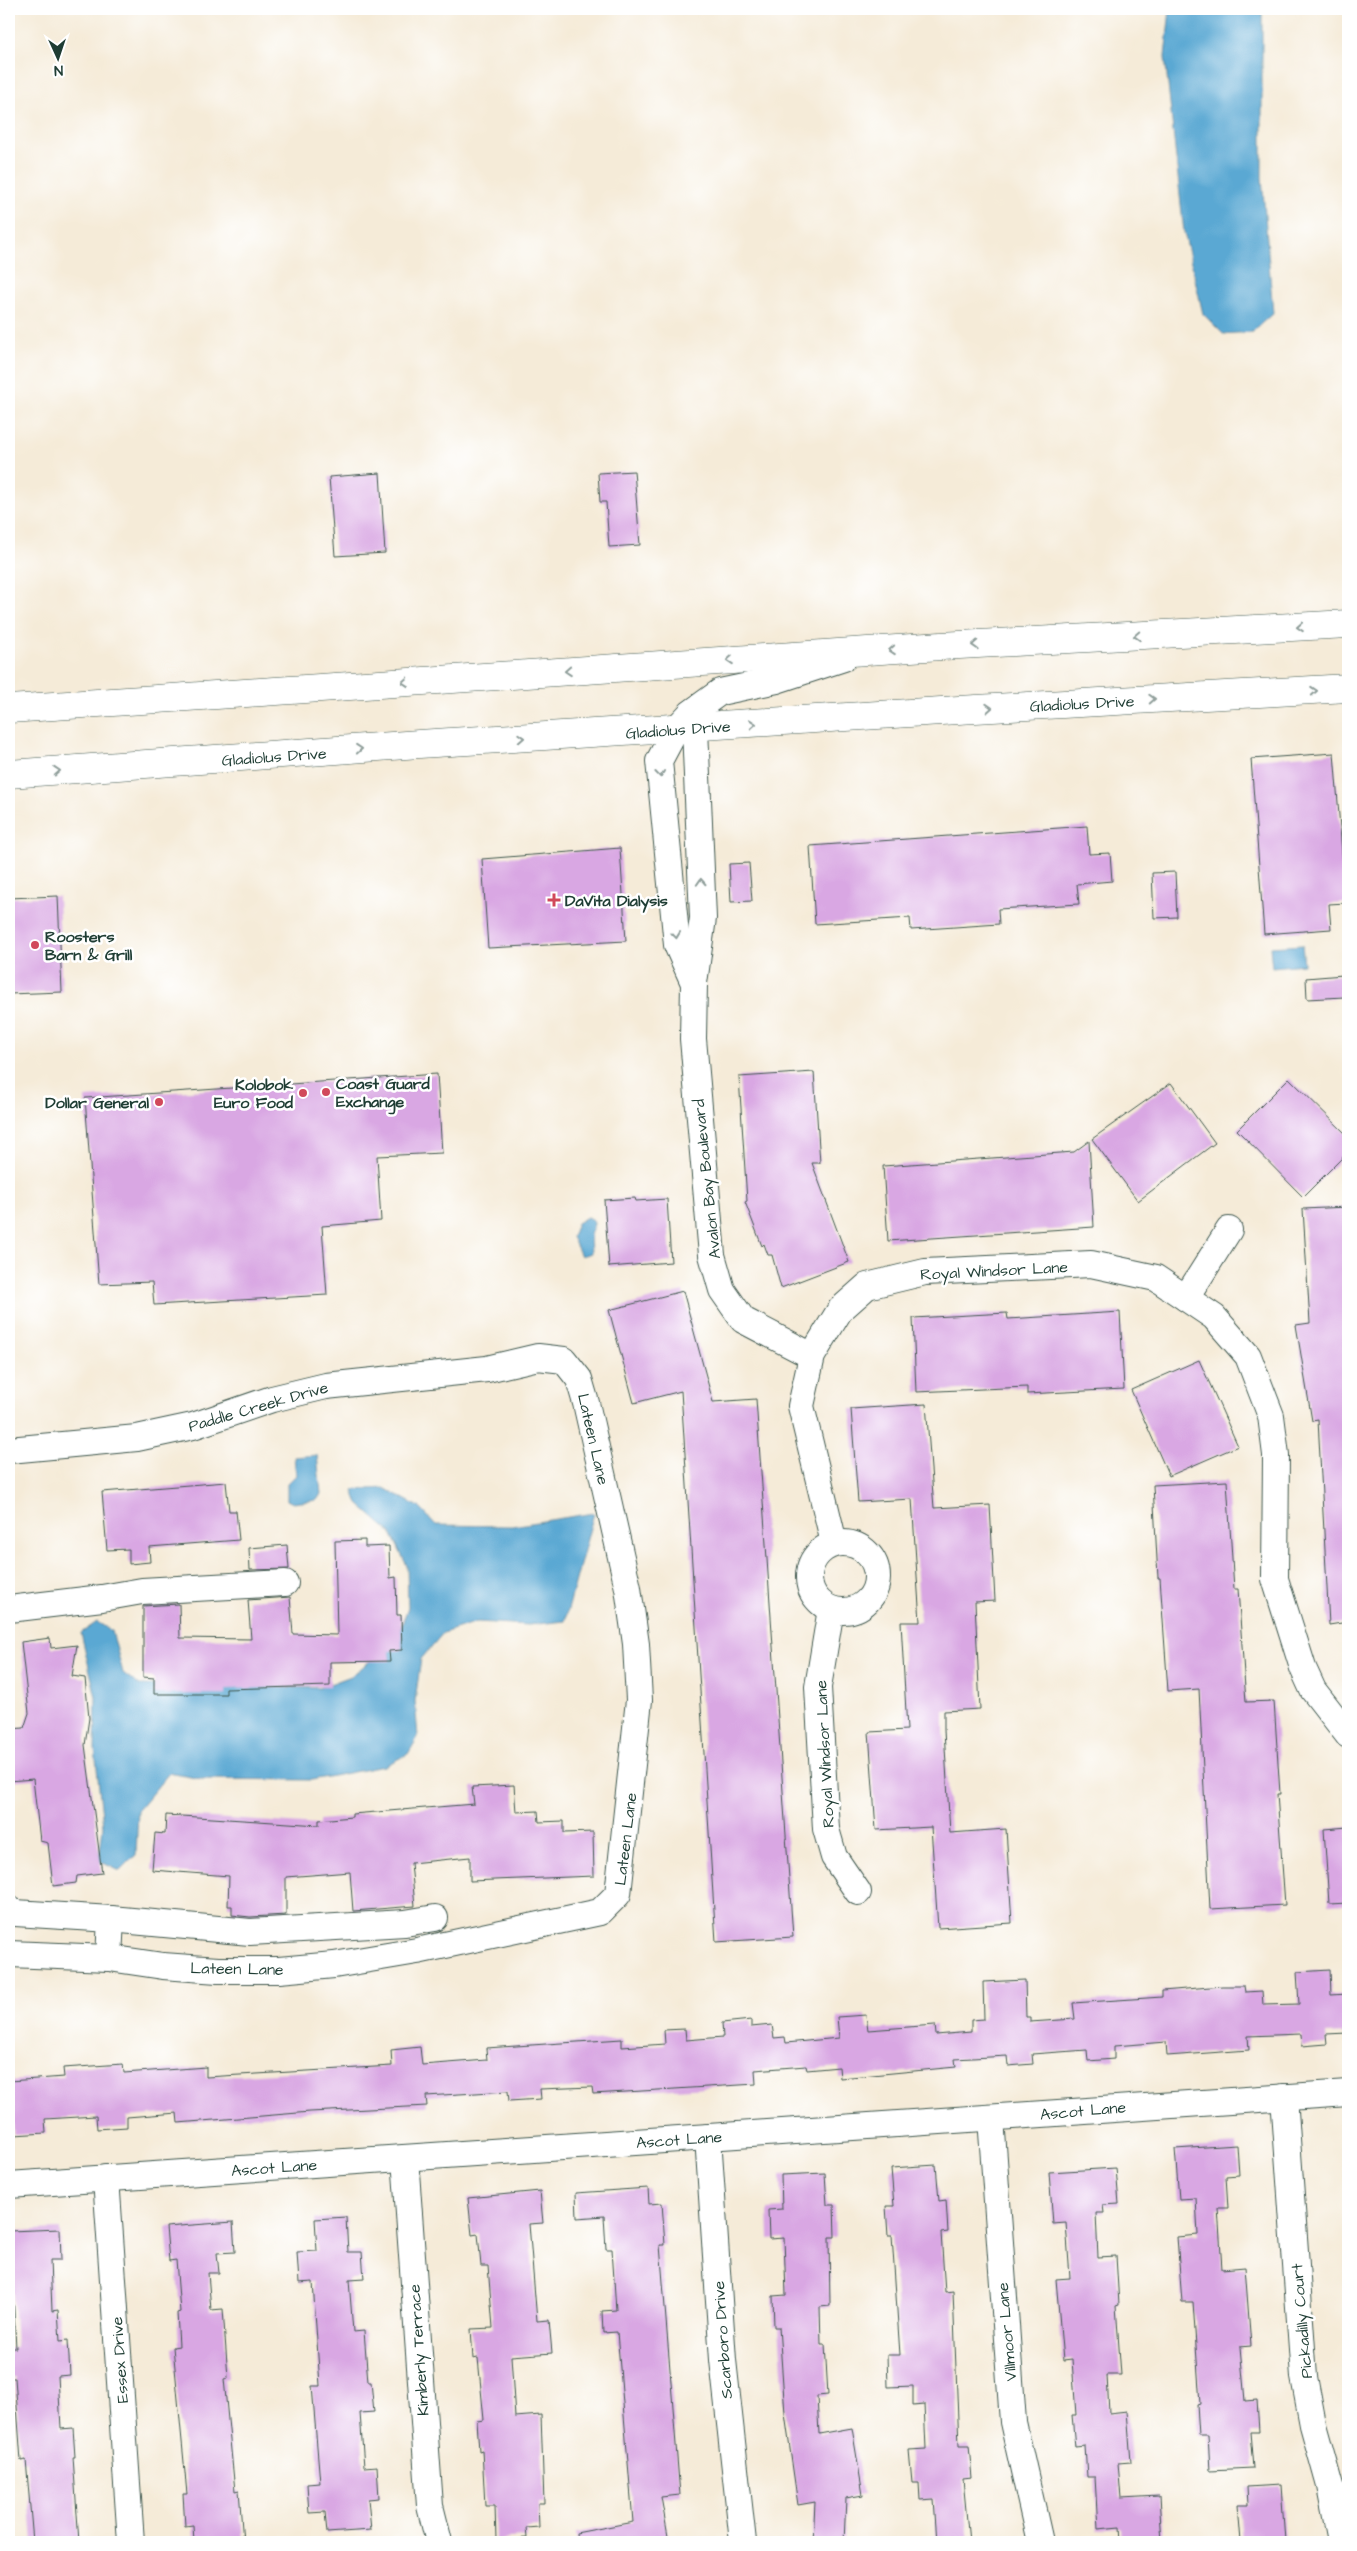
<svg xmlns="http://www.w3.org/2000/svg" width="1357" height="2551" font-family="'Architects Daughter',sans-serif">
<style>
.water{fill:#5aa8d3;stroke:#3c7284}
.building{fill:#d9a7e3}
.lines{fill:none;stroke-linecap:round;stroke-linejoin:round}
.minor-casing{stroke:#3f574d;stroke-width:28}
.primary-casing{stroke:#3f574d;stroke-width:29}
.minor{stroke:#fff;stroke-width:26}
.primary{stroke:#fff;stroke-width:28}
.oneway{stroke:#8f9e9a}
.poi-dot{fill:#d1495b;stroke:#fff;stroke-width:2}
.labels{text-anchor:middle;stroke-width:5;stroke-linejoin:round;paint-order:stroke}
.street-label{font-size:16px;fill:#1f3d34;stroke:#fff}
.poi-label{font-size:16px;font-weight:bold;fill:#1f3d34;stroke:#fff;text-anchor:start}
</style>
<rect width="100%" height="100%" fill="#fff"/>
<filter id="ink" filterUnits="userSpaceOnUse"><feTurbulence type="fractalNoise" baseFrequency=".02" numOctaves="2"/><feDisplacementMap in="SourceGraphic" scale="10" xChannelSelector="R" yChannelSelector="G"/><feConvolveMatrix kernelMatrix="1 2 1 2 8 2 1 2 1" color-interpolation-filters="sRGB"/></filter>
<filter id="wash" filterUnits="userSpaceOnUse"><feTurbulence type="fractalNoise" baseFrequency=".0096" numOctaves="4" result="noise"/><feDisplacementMap in="SourceGraphic" scale="20" xChannelSelector="R" yChannelSelector="G"/><feGaussianBlur stdDeviation="1.12" result="paint"/><feColorMatrix in="noise" values="0 0 0 0 0 0 0 0 0 0 0 0 0 0 0 0 0 1.4 0 .05"/><feComposite in="paint" operator="in"/></filter>
<g filter="url(#wash)">
<rect width="100%" height="100%" fill="#f5ebd8"/>
<g class="water">
<polygon points="1170,9 1262,9 1262,178 1273,313 1252,332 1223,334 1203,314 1184,232 1165,57"/>
<polygon points="1302,945 1304,964 1272,967 1270,947"/>
<polygon points="587,1217 593,1220 594,1224 590,1235 591,1253 581,1256 572,1237 577,1223"/>
<polygon points="317,1455 321,1494 317,1500 293,1503 287,1500 287,1484 296,1475 294,1457"/>
<polygon points="384,1488 419,1507 436,1525 512,1526 594,1513 565,1621 528,1625 477,1622 443,1633 421,1659 415,1701 418,1737 408,1754 384,1766 312,1780 201,1779 169,1773 138,1810 136,1855 120,1871 99,1861 103,1826 95,1749 96,1697 81,1633 97,1622 112,1631 123,1673 139,1685 319,1688 351,1676 397,1640 408,1607 407,1566 391,1533 358,1504 353,1490"/>
</g>
<g id="blocks">
<g class="building">
<polygon points="634,471 640,545 609,547 606,502 600,502 598,473"/>
<polygon points="380,473 385,553 335,556 329,477"/>
<polygon points="1334,753 1346,903 1329,904 1331,929 1264,934 1251,759"/>
<polygon points="1087,826 1089,854 1110,853 1112,881 1077,884 1079,904 998,909 999,924 911,930 910,918 815,924 810,846"/>
<polygon points="620,848 626,941 488,948 482,859"/>
<polygon points="749,863 752,901 731,902 729,864"/>
<polygon points="1175,872 1177,917 1154,918 1152,873"/>
<polygon points="58,896 62,992 9,994 9,898"/>
<polygon points="1343,975 1344,997 1307,999 1306,978"/>
<polygon points="814,1072 820,1163 812,1163 849,1262 781,1288 772,1255 768,1255 764,1244 762,1246 745,1202 747,1201 739,1077"/>
<polygon points="437,1074 442,1153 377,1156 381,1221 322,1226 327,1295 154,1305 152,1282 99,1284 85,1098"/>
<polygon points="1289,1078 1348,1136 1348,1152 1303,1197 1237,1130"/>
<polygon points="1171,1083 1215,1143 1138,1201 1092,1139"/>
<polygon points="1089,1141 1094,1227 888,1241 883,1166 1074,1152"/>
<polygon points="635,1198 636,1201 667,1199 671,1262 609,1267 604,1200"/>
<polygon points="1348,1207 1348,1622 1329,1625 1318,1420 1312,1421 1296,1325 1310,1323 1303,1209"/>
<polygon points="683,1291 713,1402 756,1399 793,1937 716,1942 681,1391 634,1403 609,1310"/>
<polygon points="1120,1312 1124,1389 1027,1394 1027,1387 916,1392 913,1318 1007,1313 1008,1319"/>
<polygon points="1199,1360 1238,1446 1169,1476 1131,1390"/>
<polygon points="926,1404 934,1508 990,1505 995,1601 975,1602 980,1709 944,1711 944,1730 950,1833 1006,1829 1012,1923 938,1928 931,1827 876,1830 869,1732 907,1730 901,1622 920,1622 912,1499 858,1502 851,1409"/>
<polygon points="1227,1481 1234,1589 1238,1589 1246,1702 1274,1701 1280,1794 1277,1794 1285,1905 1210,1909 1199,1689 1168,1691 1160,1578 1158,1578 1153,1485"/>
<polygon points="226,1482 229,1511 236,1511 239,1540 149,1547 150,1562 129,1564 129,1549 107,1550 102,1492"/>
<polygon points="365,1540 365,1547 389,1546 390,1578 396,1577 397,1615 401,1615 402,1650 389,1651 390,1661 330,1662 330,1686 226,1689 226,1694 154,1694 154,1678 143,1677 143,1606 179,1604 180,1638 251,1639 248,1600 290,1597 293,1634 337,1635 335,1541"/>
<polygon points="287,1545 289,1569 250,1570 249,1548"/>
<polygon points="50,1638 51,1648 77,1645 72,1676 85,1678 89,1718 85,1745 102,1873 77,1876 76,1883 53,1886 48,1843 40,1841 33,1779 9,1781 9,1729 24,1728 29,1713 21,1642"/>
<polygon points="514,1785 516,1812 538,1811 539,1822 564,1821 564,1833 593,1832 594,1876 470,1881 470,1857 411,1863 415,1906 353,1911 350,1872 286,1877 286,1915 250,1917 232,1915 232,1906 228,1906 229,1876 152,1870 155,1833 165,1834 166,1815 319,1825 319,1820 352,1817 352,1814 474,1804 472,1787"/>
<polygon points="1348,1827 1348,1903 1329,1904 1324,1829"/>
<polygon points="1330,1970 1331,1995 1348,1994 1348,2033 1326,2034 1327,2044 1302,2046 1301,2034 1248,2036 1249,2050 1167,2056 1166,2042 1114,2046 1114,2059 1088,2061 1087,2050 1032,2054 1033,2064 1008,2066 1007,2056 955,2059 956,2067 840,2078 839,2067 807,2070 806,2066 755,2070 756,2084 593,2094 592,2087 540,2089 541,2099 509,2101 508,2091 459,2094 426,2096 427,2106 310,2112 178,2123 177,2113 127,2117 127,2127 97,2129 96,2116 45,2119 46,2133 14,2135 13,2124 9,2125 9,2081 64,2077 63,2068 123,2064 124,2073 206,2067 206,2077 392,2066 391,2050 420,2047 422,2065 487,2060 486,2048 622,2039 622,2047 665,2044 664,2030 685,2029 686,2040 723,2037 722,2023 751,2020 751,2027 772,2025 774,2038 785,2037 786,2043 839,2038 837,2017 866,2015 868,2030 935,2025 936,2035 971,2032 971,2020 984,2019 983,1982 1025,1980 1026,2017 1030,2017 1030,2022 1075,2019 1073,2003 1162,1997 1162,1991 1222,1986 1244,1986 1245,1992 1262,1991 1263,2005 1299,2004 1297,1972"/>
<polygon points="1237,2145 1239,2175 1226,2176 1228,2208 1218,2208 1222,2269 1245,2267 1251,2346 1240,2347 1245,2401 1257,2400 1259,2432 1250,2432 1253,2468 1210,2470 1208,2435 1199,2435 1197,2405 1200,2404 1193,2302 1182,2302 1177,2237 1198,2235 1196,2198 1179,2199 1175,2149"/>
<polygon points="936,2165 939,2201 946,2200 948,2232 941,2233 945,2292 953,2291 959,2446 969,2446 972,2478 963,2479 969,2542 937,2542 934,2499 920,2500 919,2483 912,2483 909,2450 926,2449 924,2404 913,2405 913,2386 888,2387 887,2355 900,2355 892,2236 888,2236 886,2206 894,2206 891,2168"/>
<polygon points="1116,2168 1119,2204 1103,2205 1104,2213 1096,2213 1098,2257 1116,2256 1119,2305 1116,2306 1121,2375 1107,2375 1109,2413 1127,2411 1131,2462 1118,2463 1121,2498 1159,2496 1162,2542 1121,2542 1120,2527 1098,2529 1095,2477 1087,2477 1085,2446 1075,2447 1072,2415 1076,2415 1072,2360 1063,2361 1056,2279 1070,2278 1066,2223 1053,2224 1049,2172"/>
<polygon points="825,2173 827,2205 834,2205 835,2237 829,2237 830,2306 820,2307 821,2344 825,2344 828,2395 817,2396 819,2434 852,2428 863,2495 846,2498 844,2542 813,2542 815,2502 798,2505 785,2414 779,2327 774,2327 773,2296 786,2295 784,2238 769,2239 768,2210 782,2209 781,2175"/>
<polygon points="648,2188 649,2204 662,2203 665,2245 660,2245 680,2495 661,2497 669,2542 577,2542 576,2533 633,2522 617,2332 603,2333 602,2311 616,2310 612,2249 606,2249 604,2216 577,2218 576,2193"/>
<polygon points="540,2191 543,2223 529,2224 537,2321 549,2320 552,2353 511,2356 515,2417 541,2415 544,2503 538,2503 539,2527 526,2528 527,2538 496,2540 495,2506 485,2506 482,2450 479,2451 477,2421 484,2420 478,2358 473,2359 471,2329 493,2328 488,2266 481,2266 478,2234 472,2235 468,2198"/>
<polygon points="346,2217 348,2252 362,2252 364,2279 349,2280 353,2332 364,2331 368,2382 371,2382 374,2412 360,2413 364,2467 377,2466 379,2498 368,2499 371,2530 327,2533 325,2512 309,2513 307,2484 320,2483 312,2386 320,2386 313,2282 299,2283 297,2252 317,2251 315,2219"/>
<polygon points="233,2222 235,2252 217,2253 219,2273 208,2273 211,2310 223,2309 228,2378 224,2379 235,2491 239,2490 243,2542 194,2542 193,2525 185,2526 183,2494 187,2494 173,2347 179,2346 177,2313 180,2312 176,2260 169,2261 166,2227"/>
<polygon points="60,2229 61,2260 50,2260 52,2311 58,2310 60,2341 68,2340 70,2375 58,2376 61,2429 73,2428 75,2457 73,2457 79,2542 33,2542 26,2460 21,2461 15,2378 9,2378 9,2348 16,2348 13,2293 9,2293 9,2231"/>
<polygon points="1281,2485 1285,2542 1241,2542 1238,2505 1248,2505 1247,2487"/>
</g>
</g>
</g>
<g filter="url(#ink)">
<use href="#blocks" fill-opacity="0" stroke="#3f574d" stroke-width="1"/>
<g class="lines">
<g class="minor-casing">
<g id="minor">
<polyline points="695,728 703,918 694,983 693,1039 712,1255 722,1290 743,1320 812,1356"/>
<polyline points="694,983 677,945 659,761 676,729 691,713 720,692 777,680 844,658"/>
<polyline points="1186,1298 1229,1230"/>
<polyline points="9,1450 137,1438 193,1426 272,1399 326,1386 487,1369 538,1357 564,1360 579,1379 586,1403 628,1588 636,1644 639,1700 618,1894 600,1912 417,1951 334,1965 279,1970 218,1970 163,1966 109,1958 9,1954"/>
<circle cx="843" cy="1577" r="34"/>
<polyline points="834,1543 801,1406 812,1356 840,1310 867,1286 925,1272 1091,1264 1156,1278 1214,1317 1248,1356 1271,1416 1276,1455 1275,1579 1303,1668 1313,1690 1348,1735"/>
<polyline points="9,1609 102,1598 142,1591 285,1583"/>
<polyline points="831,1609 818,1687 826,1829 834,1857 858,1892"/>
<polyline points="9,1909 15,1913 111,1919 109,1958"/>
<polyline points="111,1919 250,1932 405,1923 435,1918"/>
<polyline points="1284,2097 1304,2377 1313,2425 1330,2486 1341,2542"/>
<polyline points="991,2118 1013,2422 1040,2542"/>
<polyline points="708,2137 723,2360 743,2542"/>
<polyline points="405,2158 430,2506 439,2542"/>
<polyline points="106,2178 131,2542"/>
<polyline points="9,2185 1348,2093"/>
</g>
</g>
<g class="primary-casing">
<g id="primary">
<polyline points="9,709 941,646 1348,624"/>
<polyline points="9,774 419,744 941,711 1348,688"/>
</g>
</g>
<use href="#minor" class="minor"/>
<use href="#primary" class="primary"/>
</g>
<defs><path id="oneway-chevron" d="M-2-3.5L2.5 0L-2 3.5" fill="none" stroke-width="1.6" stroke-linecap="round" stroke-linejoin="round" transform="scale(1.25)"/></defs>
<g class="oneway">
<use href="#oneway-chevron" transform="translate(1300 627) rotate(176)"/>
<use href="#oneway-chevron" transform="translate(1137 636) rotate(177)"/>
<use href="#oneway-chevron" transform="translate(975 645) rotate(177)"/>
<use href="#oneway-chevron" transform="translate(892 650) rotate(176)"/>
<use href="#oneway-chevron" transform="translate(730 660) rotate(176)"/>
<use href="#oneway-chevron" transform="translate(568 671) rotate(176)"/>
<use href="#oneway-chevron" transform="translate(405 682) rotate(176)"/>
<use href="#oneway-chevron" transform="translate(1314 691) rotate(-4)"/>
<use href="#oneway-chevron" transform="translate(1152 699) rotate(-3)"/>
<use href="#oneway-chevron" transform="translate(989 708) rotate(-3)"/>
<use href="#oneway-chevron" transform="translate(753 724) rotate(-4)"/>
<use href="#oneway-chevron" transform="translate(521 738) rotate(-3)"/>
<use href="#oneway-chevron" transform="translate(359 749) rotate(-5)"/>
<use href="#oneway-chevron" transform="translate(57 771) rotate(-4)"/>
<use href="#oneway-chevron" transform="translate(660 774) rotate(84)"/>
<use href="#oneway-chevron" transform="translate(701 882) rotate(-93)"/>
<use href="#oneway-chevron" transform="translate(676 935) rotate(84)"/>
</g>
</g>
<g class="poi-dot">
<path d="M551.5 892.5h5v5h5v5h-5v5h-5v-5h-5v-5h5z"/>
<circle cx="35" cy="945" r="5"/>
<circle cx="326" cy="1092" r="5"/>
<circle cx="303" cy="1093" r="5"/>
<circle cx="159" cy="1102" r="5"/>
</g>
<g class="labels">
<g class="street-label">
<text transform="translate(1082 703) rotate(-3)" y="6">Gladiolus Drive</text>
<text transform="translate(678 729) rotate(-4)" y="6">Gladiolus Drive</text>
<text transform="translate(274 756) rotate(-4)" y="6">Gladiolus Drive</text>
<text transform="translate(706 1179) rotate(-96)" y="6">Avalon Bay Boulevard</text>
<text transform="translate(994 1270) rotate(-3)" y="6">Royal Windsor Lane</text>
<text transform="translate(258 1406) rotate(-16)" y="6">Paddle Creek Drive</text>
<text transform="translate(594 1439) rotate(77)" y="6">Lateen Lane</text>
<text transform="translate(824 1754) rotate(-93)" y="6">Royal Windsor Lane</text>
<text transform="translate(625 1839) rotate(-83)" y="6">Lateen Lane</text>
<text transform="translate(237 1968) rotate(1)" y="6">Lateen Lane</text>
<text transform="translate(1083 2110) rotate(-5)" y="6">Ascot Lane</text>
<text transform="translate(679 2139) rotate(-4)" y="6">Ascot Lane</text>
<text transform="translate(274 2167) rotate(-4)" y="6">Ascot Lane</text>
<text transform="translate(1301 2321) rotate(-95)" y="6">Pickadilly Court</text>
<text transform="translate(1006 2332) rotate(-95)" y="6">Villmoor Lane</text>
<text transform="translate(722 2340) rotate(-94)" y="6">Scarboro Drive</text>
<text transform="translate(418 2350) rotate(-94)" y="6">Kimberly Terrace</text>
<text transform="translate(119 2360) rotate(-94)" y="6">Essex Drive</text>
</g>
<g class="poi-label">
<text x="565" y="906">DaVita Dialysis</text>
<text x="45" y="942">Roosters<tspan x="45" dy="18">Barn &amp; Grill</tspan></text>
<text x="336" y="1089">Coast Guard<tspan x="336" dy="18">Exchange</tspan></text>
<text x="293" y="1090" text-anchor="end">Kolobok<tspan x="293" dy="18">Euro Food</tspan></text>
<text x="149" y="1108" text-anchor="end">Dollar General</text>
</g>
</g>
<rect width="1357" height="2551" fill="none" stroke="#fff" stroke-width="30"/>
<g transform="translate(58 58) rotate(177)" stroke="#ffffff" stroke-width="4" paint-order="stroke">
<path d="M0-4L9 19L0 12L-9 19Z" fill="#1f3d34"/>
<text y="-8" font-size="14" font-weight="bold" text-anchor="middle" fill="#1f3d34">N</text>
</g>
</svg>
